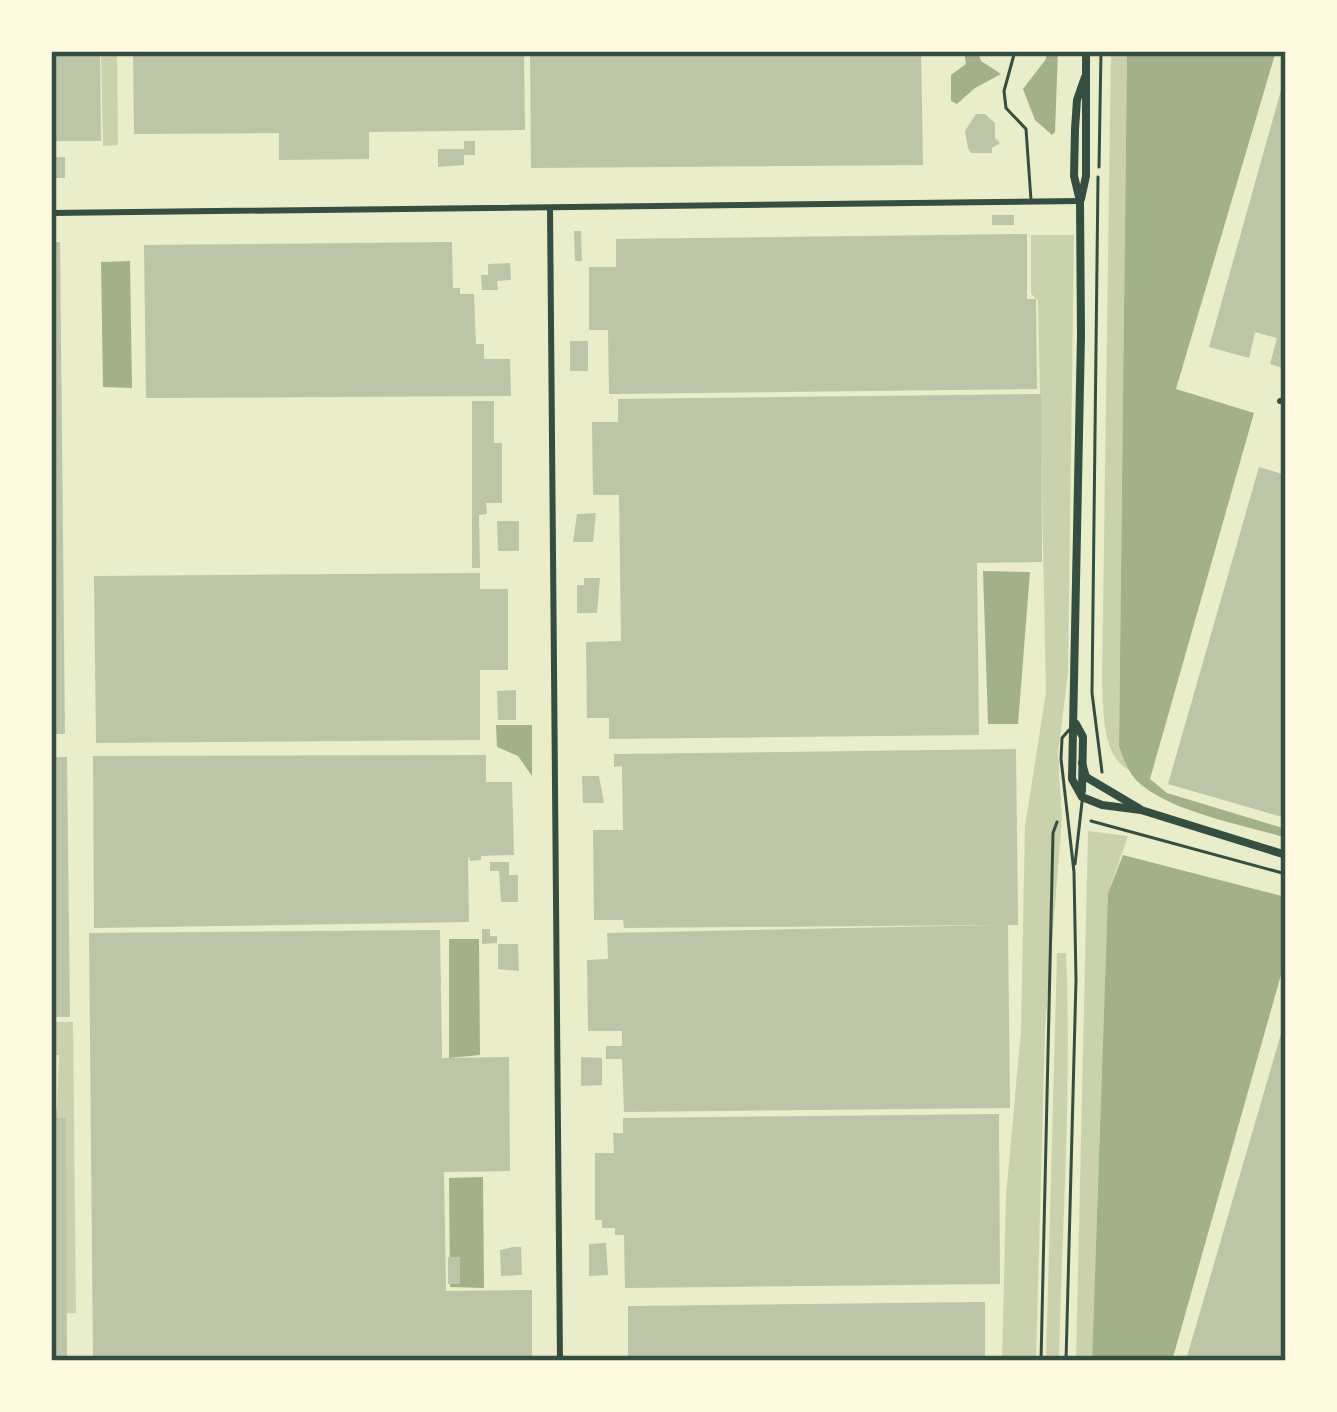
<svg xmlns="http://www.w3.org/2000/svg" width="1337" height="1412" font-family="Inter,sans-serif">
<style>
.green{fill:#cad2ad}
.water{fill:#a3b18a}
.building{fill:#bcc5a7}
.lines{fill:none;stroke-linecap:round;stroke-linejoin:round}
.path{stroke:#344e41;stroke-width:3}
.service{stroke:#344e41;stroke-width:3}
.minor{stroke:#344e41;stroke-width:6}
.tertiary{stroke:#344e41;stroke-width:8}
.neatline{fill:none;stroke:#344e41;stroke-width:4.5}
</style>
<rect width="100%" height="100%" fill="#e9edc9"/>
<g class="green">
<polygon points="101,51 117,51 118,145 103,146"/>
<path d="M1111 51H1127L1119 746 1129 770C1101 755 1104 711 1102 682Z"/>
<polygon points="1031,235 1074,235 1068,673 1058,753 1062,818 1045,1030 1036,1361 1002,1361 1006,1196 1021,1030 1025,826 1046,693 1038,300 1031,294"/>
<polygon points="1088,831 1128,836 1108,893 1092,1361 1076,1361"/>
<path d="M1057 953H1066C1072 1088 1062 1225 1059 1361H1046Z"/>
<polygon points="51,1022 73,1022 76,1313 51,1314 51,1109 57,1108 59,1055 51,1055"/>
</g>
<g class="water">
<polygon points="964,51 978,51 981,61 1001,74 975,88 957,104 951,101 951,75 966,64"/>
<polygon points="1046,51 1058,51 1055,132 1052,135 1035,120 1023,89 1046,59"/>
<path d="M1127 51H1276L1176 389 1254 413 1150 779 1167 793 1286 829V838C1242 824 1168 812 1136 780 1127 770 1123 757 1119 746Z"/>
<polygon points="130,261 132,388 103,387 101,262"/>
<polygon points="983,571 1030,572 1018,724 988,724"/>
<polygon points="496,725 532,725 532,776 518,756 497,747"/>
<polygon points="1123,855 1286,897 1286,957 1172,1361 1092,1361 1108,893"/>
<polygon points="449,939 479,939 480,1055 449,1058"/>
<polygon points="483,1177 484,1288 450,1287 449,1178"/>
</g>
<g class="building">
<polygon points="51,51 100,51 101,141 51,141"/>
<polygon points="133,51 524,51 525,130 369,132 369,159 279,160 279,133 134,134"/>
<polygon points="530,51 921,51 923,165 531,168"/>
<polygon points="1285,76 1286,76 1286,369 1270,364 1277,338 1255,332 1249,358 1209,347"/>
<polygon points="976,114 985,114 995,123 995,138 1000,143 992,148 992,153 971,153 968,148 965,131"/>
<polygon points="464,141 475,141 475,155 464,155 464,165 438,167 438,149 464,149"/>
<rect x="51" y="157" width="14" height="21"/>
<rect x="992" y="215" width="22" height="10"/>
<polygon points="574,231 581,231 582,261 575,261"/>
<polygon points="1027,234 1027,299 1036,299 1037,389 609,394 608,330 589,330 589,267 616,267 616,239"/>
<polygon points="51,242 60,242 65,734 51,734"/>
<polygon points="452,242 453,288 460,288 460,294 474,294 476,344 484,344 484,359 510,359 511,396 146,398 144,245"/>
<polygon points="510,263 511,280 497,281 498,290 482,290 481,275 488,275 488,264"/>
<rect x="570" y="341" width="18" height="30"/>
<polygon points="1041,394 1042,562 977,563 979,735 609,739 609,718 587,718 586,642 621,641 619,495 593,495 592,422 618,422 618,399"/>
<polygon points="472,401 494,401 494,443 502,443 502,503 486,503 487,514 479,515 480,568 472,568"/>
<polygon points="1259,467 1286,475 1286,818 1168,784"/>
<polygon points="596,513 593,542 573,542 577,514"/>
<polygon points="497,521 519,521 519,551 498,551"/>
<polygon points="480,573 480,589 508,589 508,670 480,670 480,740 96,743 94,576"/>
<polygon points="584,578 600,578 597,613 577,613 577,585 584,585"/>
<polygon points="516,690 516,720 498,720 497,691"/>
<polygon points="1016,749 1018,925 1008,925 1010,1108 624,1112 622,1059 606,1059 606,1046 622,1046 622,1031 588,1031 587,960 608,959 607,933 995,925 624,928 623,920 594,920 593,830 623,830 622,766 614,767 614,754"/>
<polygon points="486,755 486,782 512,782 514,855 481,856 481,860 470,861 468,856 469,922 94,928 93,756"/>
<polygon points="51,757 67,757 70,1017 51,1017"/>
<polygon points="582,776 599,776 604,803 583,803"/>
<polygon points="490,862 509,862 509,875 518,875 518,902 501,902 499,871 490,871"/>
<polygon points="482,929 490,929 490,936 497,936 497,943 482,944"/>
<polygon points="440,930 442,1058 509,1057 510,1171 444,1172 446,1291 532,1290 532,1361 93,1361 89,933"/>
<polygon points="498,944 518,944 519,971 498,969"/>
<polygon points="1285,1020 1286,1361 1190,1361 1186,1360"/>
<polygon points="581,1057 602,1058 602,1085 581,1086"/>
<polygon points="999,1114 1000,1284 625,1288 624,1235 615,1235 615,1228 602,1228 602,1220 595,1220 595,1153 614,1153 613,1133 623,1133 623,1118"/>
<polygon points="51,1118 66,1118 67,1361 51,1361"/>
<polygon points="606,1243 608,1275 589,1276 589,1244"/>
<polygon points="513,1247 521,1247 522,1275 501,1276 500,1250"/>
<rect x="448" y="1257" width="12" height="27"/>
<polygon points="985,1302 985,1361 628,1361 628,1306"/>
</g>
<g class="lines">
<g class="path">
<polyline points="1099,167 1101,51"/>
<polyline points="1098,177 1092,693 1102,772"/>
<polyline points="1091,821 1286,874"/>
<polyline points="1041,1361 1053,833 1057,822"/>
</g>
<g class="service">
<polyline points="1015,51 1004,91 1006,108 1026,129 1031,200"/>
<polyline points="1075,864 1082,802"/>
<polyline points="1066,1361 1076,980 1074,872 1061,759 1062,738 1069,730"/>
</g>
<g class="minor">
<polyline points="550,208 560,1361"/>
<polyline points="51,213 1080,201"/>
<polyline points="1280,401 1286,402"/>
</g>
<g class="tertiary">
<polyline points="1085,77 1077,100 1075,129 1074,176 1080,201 1081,335 1072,779 1082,797 1102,805 1141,810 1286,855"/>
<polyline points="1081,199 1086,176 1086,51"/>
<polyline points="1076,724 1083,737 1082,791"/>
<polyline points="1082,763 1086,777 1140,809"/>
</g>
</g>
<rect width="1337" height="1412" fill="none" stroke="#fefae0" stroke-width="108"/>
<rect x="54" y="54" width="1229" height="1304" class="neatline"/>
</svg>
